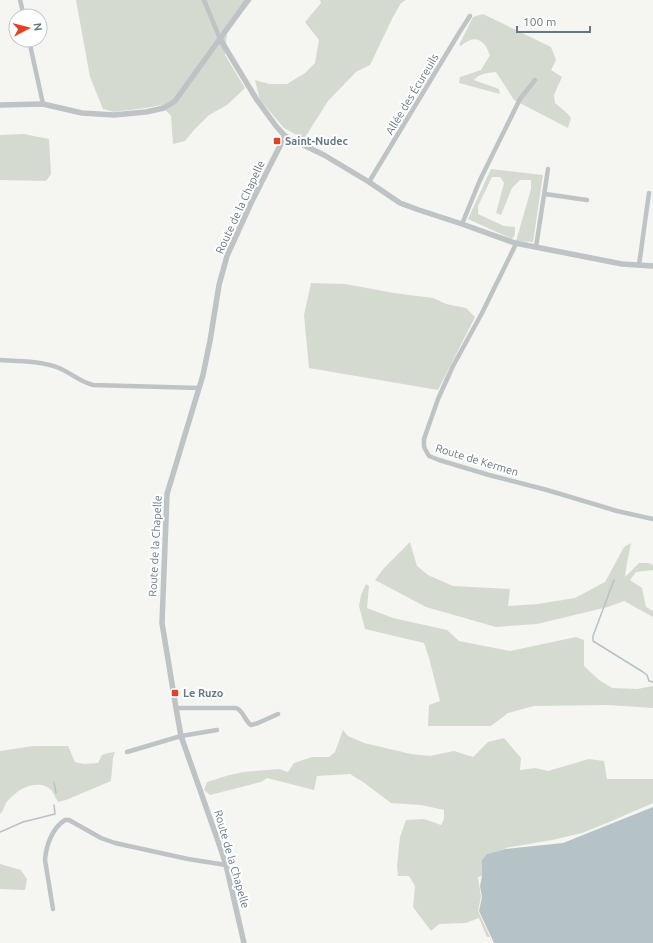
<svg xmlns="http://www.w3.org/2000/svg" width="653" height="943" font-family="Ubuntu,sans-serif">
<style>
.green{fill:#d5dad1}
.water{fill:#b5c3c6}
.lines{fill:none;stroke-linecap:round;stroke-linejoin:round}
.stream{stroke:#b5c3c6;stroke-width:1.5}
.minor{stroke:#bec3c6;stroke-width:4.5}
.tertiary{stroke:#bec3c6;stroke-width:5.5}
.poi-dot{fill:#e44023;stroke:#fff;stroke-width:1.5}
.labels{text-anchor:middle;stroke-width:4;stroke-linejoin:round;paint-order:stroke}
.street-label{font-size:11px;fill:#647883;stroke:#fff}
.poi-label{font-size:11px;font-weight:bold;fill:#647883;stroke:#fff;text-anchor:start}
</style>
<rect width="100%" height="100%" fill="#f5f5f2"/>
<g class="green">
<polygon points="76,0 252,0 227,32 225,55 245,88 227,105 209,115 194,130 185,141 173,144 171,116 161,105 146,108 114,112 103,109 90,77"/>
<polygon points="320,0 406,0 401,3 393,17 370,65 356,72 328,101 304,139 284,128 260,100 255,80 269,84 287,84 305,73 315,63 319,40 305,22 321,3"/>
<path d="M483 14 551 47 556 60 551 70 562 77 554 95 555 103 568 114 571 118 568 128 514 100 496 72C487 73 480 73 474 80L499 89 500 94 459 83 460 77 481 70 490 55C488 51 486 45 483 43 475 36 468 40 461 46L459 45 473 17Z"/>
<polygon points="24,134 49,139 51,174 46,181 0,180 0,135"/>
<polygon points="491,169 543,175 533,242 516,241 531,189 531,180 520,180 512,188 501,215 496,213 504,183 500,177 492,177 478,206 478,214 504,226 515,227 515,235 512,239 468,219"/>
<polygon points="311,283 345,284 394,293 433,298 446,304 466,308 475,317 438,390 309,368 304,315"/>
<polygon points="410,542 417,566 428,575 453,586 510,589 508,606 538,604 575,598 605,582 624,547 631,543 627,563 625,577 639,563 648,563 653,565 653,570 636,572 630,580 642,588 646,607 653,611 653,617 624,601 608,607 537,624 496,627 426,607 375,580 384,568"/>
<polygon points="366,584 369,586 367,608 393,618 447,630 459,641 510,651 576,637 584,640 584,666 599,680 612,688 637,689 653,686 653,708 608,705 534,706 508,713 491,726 428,726 429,705 440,701 429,658 424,643 365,629 359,606 361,595"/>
<polygon points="343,730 348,736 364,743 411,754 430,756 454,751 473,757 488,742 504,738 521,758 520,770 535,768 548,771 589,759 604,761 607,779 653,779 653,803 607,823 582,833 552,840 505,848 506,849 487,854 482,860 482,876 478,877 481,897 478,911 490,937 487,937 479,918 466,923 439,924 431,931 413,907 415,886 409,876 398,876 397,866 400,837 406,820 424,819 441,825 444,819 444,810 421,805 391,803 363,782 350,774 317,776 314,790 267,778 261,782 210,795 204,790 207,782 226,776 243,772 279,769 288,772 294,763 312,757 329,757 335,752"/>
<path d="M33 746H68L75 762 84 764 98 763 102 755 108 753 115 752 113 758 111 781 66 800 58 802C56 799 54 794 52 791 43 780 24 785 15 794 12 796 8 800 6 803 4 807 4 810 0 814V751Z"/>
<polygon points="0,864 21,870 27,879 25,890 0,889"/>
</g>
<polygon class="water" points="653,807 653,943 494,943 479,911 482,897 480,886 482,876 482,860 487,854 506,849 563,843"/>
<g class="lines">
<g class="stream">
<polyline points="614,580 593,636 593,641 643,672 647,675 649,681 653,682"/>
<polyline points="54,782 56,793"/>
<polyline points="0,832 23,822 55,814 54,805"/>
</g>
<g class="minor">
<polyline points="20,0 24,16"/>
<polyline points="204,0 220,39"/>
<polyline points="29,40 43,104"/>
<polyline points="369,182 459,33 470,16"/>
<polyline points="545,194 587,200"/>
<polyline points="462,224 480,180 520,99 535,80"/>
<polyline points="515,243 515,246 482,313 453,366 438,399 424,439 424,446 425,449 429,456 439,460 489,475 547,490 617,511 653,519"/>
<polyline points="536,247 548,169"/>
<polyline points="639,265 649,193"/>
<path d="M0 360C19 361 42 361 59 368 71 373 80 382 93 385L199 388"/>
<path d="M176 708H236C244 711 244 720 251 725L258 723 278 714"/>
<polyline points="127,752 181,736 217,730"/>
<path d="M53 909 45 860C46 846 52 828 65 820H69L101 838 115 843 188 859 226 865"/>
</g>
<g class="tertiary">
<polyline points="220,39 257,100 276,126 285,136 324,155 369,182 400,203 419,210 462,224 515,243 622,264 653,266"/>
<polyline points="0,105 43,104 82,113 114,115 146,112 164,108 175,101 248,0"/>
<polyline points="244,943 226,865 218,841 181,736 176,708 162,623 167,494 203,375 210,341 219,285 227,256 251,203 285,136"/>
</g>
</g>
<g class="poi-dot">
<rect x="273" y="137" width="8" height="8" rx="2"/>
<rect x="171" y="689" width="8" height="8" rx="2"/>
</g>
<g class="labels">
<g class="street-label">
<text transform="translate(412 94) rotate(-59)" y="4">Allée des Écureuils</text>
<text transform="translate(240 207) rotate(-65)" y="4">Route de la Chapelle</text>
<text transform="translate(477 460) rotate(17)" y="4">Route de Kermen</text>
<text transform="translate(155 546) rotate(-87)" y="4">Route de la Chapelle</text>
<text transform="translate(232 859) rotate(74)" y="4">Route de la Chapelle</text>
</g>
<g class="poi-label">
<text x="285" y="145">Saint-Nudec</text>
<text x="183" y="697">Le Ruzo</text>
</g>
</g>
<g transform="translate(28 28) rotate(83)"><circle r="19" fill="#ffffff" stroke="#c1c9cd"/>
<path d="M0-3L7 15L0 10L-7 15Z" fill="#e44023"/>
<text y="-6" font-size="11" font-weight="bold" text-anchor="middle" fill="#647883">N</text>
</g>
<path d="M517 26v6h73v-6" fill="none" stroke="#647883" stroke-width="2"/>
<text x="523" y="26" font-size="12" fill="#647883" stroke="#ffffff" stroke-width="3" paint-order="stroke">100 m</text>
</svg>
